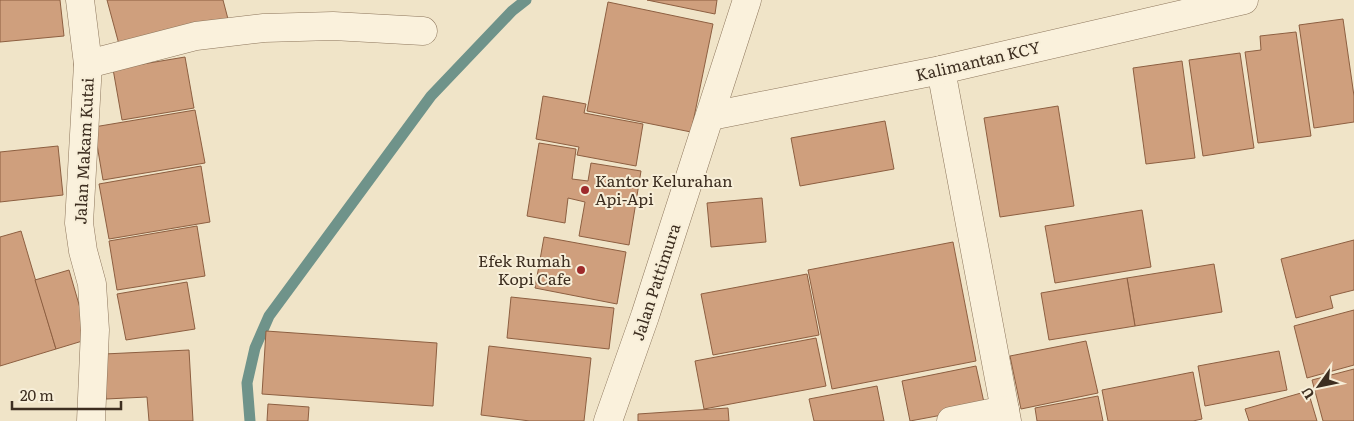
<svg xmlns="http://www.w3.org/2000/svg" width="1354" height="421" font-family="Literata,serif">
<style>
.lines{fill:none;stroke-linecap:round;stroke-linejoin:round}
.stream{stroke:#6f938a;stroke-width:11}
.building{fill:#cf9f7d;stroke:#8d5f41}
.minor-casing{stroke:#8d765c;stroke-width:29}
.minor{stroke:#faf1dc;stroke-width:28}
.poi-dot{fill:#9e2a2b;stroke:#f7eed8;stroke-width:2}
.labels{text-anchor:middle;stroke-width:4;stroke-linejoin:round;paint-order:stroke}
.street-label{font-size:16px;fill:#3d2e20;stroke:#f7eed8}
.poi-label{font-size:16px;fill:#3d2e20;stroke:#f7eed8;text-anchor:start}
</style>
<rect width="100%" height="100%" fill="#f0e4c8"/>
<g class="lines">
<polyline class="stream" points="250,421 247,383 255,348 269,316 431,96 512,11 526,0"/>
</g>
<g class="building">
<polygon points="0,0 60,0 64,36 0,42"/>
<polygon points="107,0 223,0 228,19 120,48"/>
<polygon points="647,0 717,0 715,14"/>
<polygon points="608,2 713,24 691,132 587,111"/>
<polygon points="1343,19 1354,96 1354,122 1314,128 1299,25"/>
<polygon points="1296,32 1311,136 1258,143 1245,52 1261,50 1260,36"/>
<polygon points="1240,53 1254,148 1203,156 1189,60"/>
<polygon points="185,57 194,108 122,120 113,69"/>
<polygon points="1182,61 1195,158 1146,164 1133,68"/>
<polygon points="543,96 586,104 584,113 643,124 636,166 577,155 579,147 536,139"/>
<polygon points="1058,106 1074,206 1000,217 984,118"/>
<polygon points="195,110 205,163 103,180 94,127"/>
<polygon points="885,121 894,169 800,186 791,138"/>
<polygon points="539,143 576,149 572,179 588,181 591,163 641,171 629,245 579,236 585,202 568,198 565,223 527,216"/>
<polygon points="58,146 63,195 0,202 0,152"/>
<polygon points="201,166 210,222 109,239 99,184"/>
<polygon points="762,198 766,242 711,247 707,203"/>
<polygon points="1142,210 1151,267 1055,283 1045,226"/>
<polygon points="197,226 205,276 117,290 109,241"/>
<polygon points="21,231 56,349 0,366 0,237"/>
<polygon points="544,237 626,252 617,304 535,288"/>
<polygon points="1354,240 1354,290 1330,296 1333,308 1296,318 1281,259"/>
<polygon points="953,242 976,361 832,389 808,270"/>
<polygon points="1214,264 1222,312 1135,326 1127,278"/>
<polygon points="69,270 89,339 56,349 35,280"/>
<polygon points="807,274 819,335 713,355 701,294"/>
<polygon points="1127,278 1135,326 1049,340 1041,293"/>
<polygon points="187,282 195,329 126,340 117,294"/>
<polygon points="511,297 614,308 609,349 507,338"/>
<polygon points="1354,310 1354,365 1307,378 1294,326"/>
<polygon points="266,331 437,343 433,406 262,394"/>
<polygon points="816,338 826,386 704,409 695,361"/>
<polygon points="1086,341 1098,393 1021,409 1010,356"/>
<polygon points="489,346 591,358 584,421 530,421 481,415"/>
<polygon points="189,350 193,421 149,421 147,397 106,399 104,354"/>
<polygon points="1279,351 1287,390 1205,406 1198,366"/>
<polygon points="976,366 985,407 910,421 902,381"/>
<polygon points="1354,369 1354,421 1323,421 1312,380"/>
<polygon points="1193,372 1202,419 1193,421 1108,421 1102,390"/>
<polygon points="877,386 884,421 814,421 809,399"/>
<polygon points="1308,391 1317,421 1249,421 1245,409"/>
<polygon points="1098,396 1103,421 1037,421 1035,408"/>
<polygon points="268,404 309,407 308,421 267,421"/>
<polygon points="728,408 729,421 638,421 638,414"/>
</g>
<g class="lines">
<g class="minor-casing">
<g id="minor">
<polyline points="80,0 88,64 79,223 83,251 92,284 95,330 91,421"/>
<polyline points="88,64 196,36 264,28 333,26 423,31"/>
<polyline points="941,70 1007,421"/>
<polyline points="711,116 941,70 1244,0"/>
<polyline points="608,421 645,316 747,0"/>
<polyline points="951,421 1005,410"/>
</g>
</g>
<use href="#minor" class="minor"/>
</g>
<g class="poi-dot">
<circle cx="585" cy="190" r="5"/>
<circle cx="581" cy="270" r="5"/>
</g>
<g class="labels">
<g class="street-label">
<text transform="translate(978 61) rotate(-13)" y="6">Kalimantan KCY</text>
<text transform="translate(84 151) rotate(-87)" y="6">Jalan Makam Kutai</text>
<text transform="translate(656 282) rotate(-72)" y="6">Jalan Pattimura</text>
</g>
<g class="poi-label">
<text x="595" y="187">Kantor Kelurahan<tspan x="595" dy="18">Api-Api</tspan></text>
<text x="571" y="267" text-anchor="end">Efek Rumah<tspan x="571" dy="18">Kopi Cafe</tspan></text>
</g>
</g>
<g transform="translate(1319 386) rotate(237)" stroke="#f7eed8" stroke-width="4" paint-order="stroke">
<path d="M0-4L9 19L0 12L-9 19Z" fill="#3d2e20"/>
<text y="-8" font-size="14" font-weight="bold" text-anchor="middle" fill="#3d2e20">U</text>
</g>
<path d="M12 401v8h109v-8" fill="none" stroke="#3d2e20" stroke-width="2.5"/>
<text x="20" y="401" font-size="15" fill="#3d2e20" stroke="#f7eed8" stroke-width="4" paint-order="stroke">20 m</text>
</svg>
